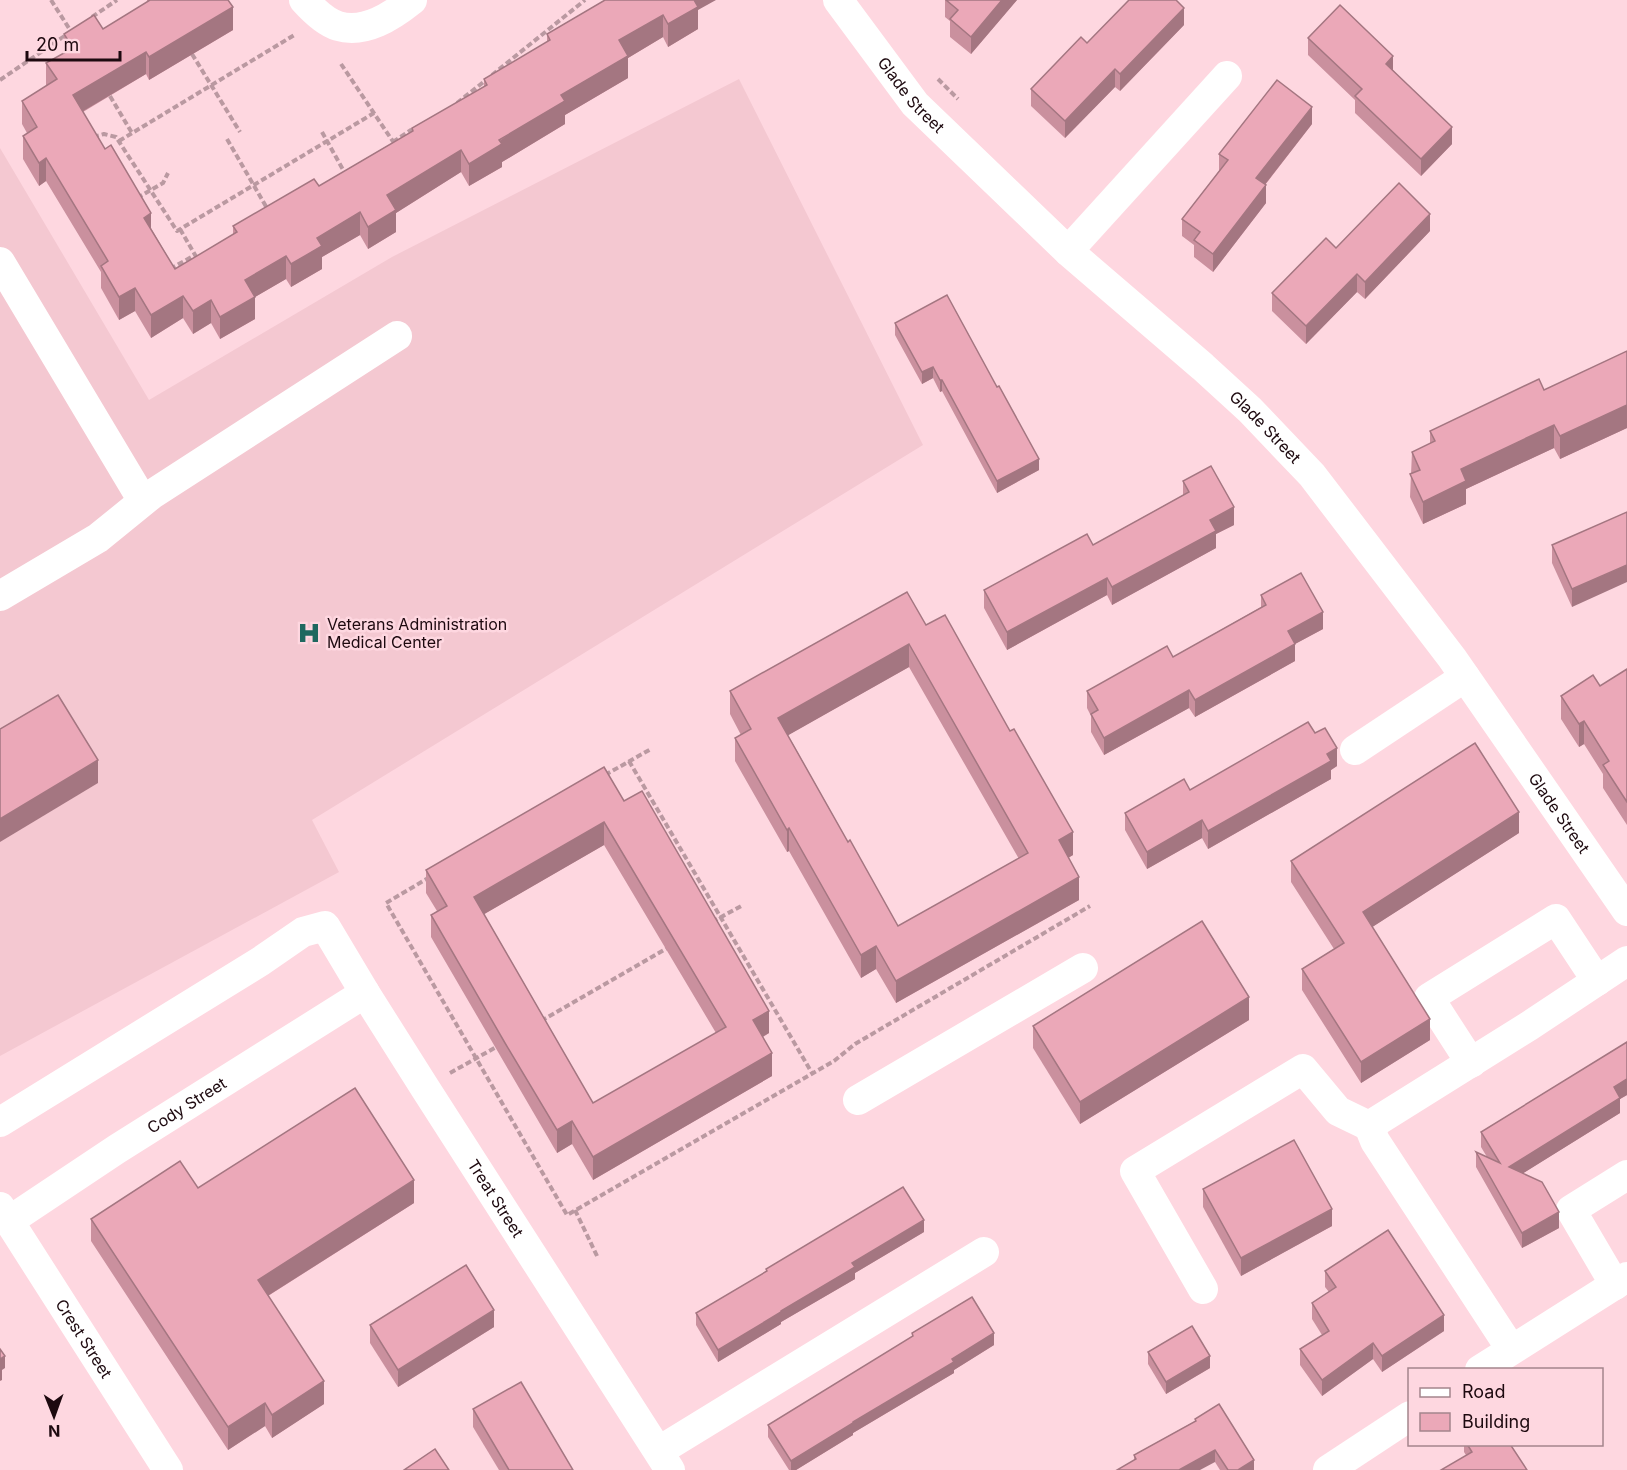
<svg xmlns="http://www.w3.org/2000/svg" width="1627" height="1470" font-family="Inter,sans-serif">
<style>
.built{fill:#f4c8d1}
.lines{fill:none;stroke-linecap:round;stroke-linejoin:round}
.path{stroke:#ba99a1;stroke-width:4;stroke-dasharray:6 3;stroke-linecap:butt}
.minor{stroke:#fff;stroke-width:30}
.wall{fill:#ca909e;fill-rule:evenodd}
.shaded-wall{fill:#a47681}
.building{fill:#eba8b8;stroke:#a47681;stroke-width:1.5;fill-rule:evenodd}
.labels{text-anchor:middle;stroke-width:5;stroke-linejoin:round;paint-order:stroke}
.street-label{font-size:16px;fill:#1d090f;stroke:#fed7e0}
.poi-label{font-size:16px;fill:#1d090f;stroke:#fed7e0;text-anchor:start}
</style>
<rect width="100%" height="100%" fill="#fed7e0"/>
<polygon class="built" points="739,79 923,445 312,820 339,872 0,1056 0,148 149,400 392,257"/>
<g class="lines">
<g class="path">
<polyline points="51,0 72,33"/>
<polyline points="92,17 117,0"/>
<polyline points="192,54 240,132"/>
<polyline points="341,64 394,143"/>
<polyline points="492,75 585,0"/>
<polyline points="938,79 958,99"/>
<polyline points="0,80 66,35"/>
<polyline points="110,96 132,133"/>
<polyline points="457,103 486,80"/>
<polyline points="322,132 346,175"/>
<polyline points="93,137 104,134 116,137 177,231 374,113"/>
<polyline points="227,139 268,210"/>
<polyline points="119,141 296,34"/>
<polyline points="393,142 411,130 414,134"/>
<polyline points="137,198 163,183 168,173"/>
<polyline points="180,229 198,260"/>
<polyline points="170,269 195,255"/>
<polyline points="629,761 812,1073"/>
<polyline points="605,775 651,749"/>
<polyline points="430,877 386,903 567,1215 834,1061 855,1044 1090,906"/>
<polyline points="712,922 743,905"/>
<polyline points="541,1021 669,947"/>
<polyline points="450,1073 498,1046"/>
<polyline points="575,1210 598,1258"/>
</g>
<g class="minor">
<path d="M304 0C313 10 325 22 338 26 365 34 392 16 412 0"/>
<path id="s1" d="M838 0 915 104 1068 251 1203 367 1250 410 1312 475 1452 658 1627 911"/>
<polyline points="1068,251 1227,76"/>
<polyline points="0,262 143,501"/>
<polyline points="0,596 98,538 151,495 397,336"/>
<polyline points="1355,750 1465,677"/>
<polyline points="1471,1063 1429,998 1556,919 1597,981"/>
<polyline points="858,1100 1083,968"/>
<path id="s2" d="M0 1122 261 961 303 932 325 926 365 993 425 1088 670 1470"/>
<polyline points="1369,1126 1529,1026 1627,961"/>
<path id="s3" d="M0 1207 168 1470"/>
<path id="s4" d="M9 1221 117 1149 365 993"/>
<polyline points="1615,1285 1571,1210 1627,1175"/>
<polyline points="1203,1289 1135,1171 1303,1069 1338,1111 1369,1126 1375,1141 1511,1349"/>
<polyline points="1480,1370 1627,1277"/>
<polyline points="659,1451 984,1252"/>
<polyline points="1328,1470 1410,1416"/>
</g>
</g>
<g class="wall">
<polygon points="147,0 228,0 233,30 149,80 146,74 83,112 175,269 233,235 233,226 319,186 412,131 412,128 484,87 484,79 547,42 547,34 605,0 698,10 698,29 668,47 663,37 628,58 628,78 565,115 565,124 502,162 502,167 469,186 461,172 396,213 396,232 368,249 360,235 322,257 322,269 291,287 286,279 255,297 255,319 220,339 211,323 193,334 183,318 151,338 135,311 119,320 101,288 101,272 46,181 39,186 23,159 23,136 27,133 22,124 22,101 46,86 46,63 64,53 64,34 103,29 147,2"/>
<polygon points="945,0 1017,0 971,54 950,37 950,21 945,17"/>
<polygon points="1184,25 1120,91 1115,87 1065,138 1031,106 1031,89 1087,43"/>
<polygon points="1308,38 1393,70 1452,144 1421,176 1355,113 1355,100 1308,55"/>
<polygon points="1312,124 1265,185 1266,203 1213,272 1194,257 1194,245 1182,236 1182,219 1219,171 1219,154"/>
<polygon points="1430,231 1365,299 1357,292 1306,344 1272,311 1272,293"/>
<polygon points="895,323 1039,470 997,493 942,391 940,392 933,378 922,384 895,335"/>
<polygon points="1627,351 1627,428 1560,459 1554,448 1466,489 1466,504 1423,524 1410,497 1412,452 1430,444 1430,431 1544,390"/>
<polygon points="1183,481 1234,525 1216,534 1216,548 1112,605 1107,595 1007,650 984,608 984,590 1093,545 1183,495"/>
<polygon points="1627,512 1572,607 1552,563 1552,545"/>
<polygon points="1261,595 1323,629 1295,644 1295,661 1195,717 1189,708 1104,755 1091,732 1091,716 1087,708 1087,691 1173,657 1261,607"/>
<path d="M926 625 1073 855 1068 858 1079 900 896 1003 876 969 861 978 789 851 787 852 735 761V738L741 735 730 714V691ZM909 667 1019 859 898 926 848 842 788 735Z"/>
<polygon points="1627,669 1627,825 1603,788 1603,774 1584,744 1579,747 1561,719 1561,696 1600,686"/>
<polygon points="1315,733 1337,766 1331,770 1331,779 1208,849 1202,838 1147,869 1125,830 1125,813 1190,790"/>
<path d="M624 801 769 1033 763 1037 772 1076 593 1180 572 1144 557 1153 431 937V915L437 911 426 893V870ZM604 845 716 1033 593 1103 484 914Z"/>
<polygon points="1519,833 1372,927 1430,1040 1361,1083 1302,990 1302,969 1334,949 1291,882 1291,861"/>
<polygon points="1249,1020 1080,1124 1033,1048 1033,1026"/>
<polygon points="1627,1042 1627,1095 1620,1099 1620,1113 1523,1173 1559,1228 1522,1248 1476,1167 1476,1152 1487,1157 1481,1147 1481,1132"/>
<polygon points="198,1188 414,1203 268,1296 324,1404 272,1438 265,1426 228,1450 91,1241 91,1219"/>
<polygon points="1203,1189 1332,1226 1241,1276 1203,1207"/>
<polygon points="924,1232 855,1273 855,1279 781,1322 781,1324 718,1362 696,1325 696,1313 766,1272 766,1269"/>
<polygon points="1325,1271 1444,1331 1382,1372 1373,1359 1322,1396 1300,1365 1300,1349 1322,1335 1312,1319 1312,1303 1329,1292 1325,1287"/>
<polygon points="370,1325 494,1327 398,1387 370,1343"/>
<polygon points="912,1333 994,1345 954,1370 954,1373 853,1433 853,1435 796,1470 789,1470 768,1437 768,1425 912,1338"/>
<polygon points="1148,1352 1210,1368 1166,1394 1148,1364"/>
<polygon points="473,1409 573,1470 499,1470 473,1427"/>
<polygon points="1195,1419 1254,1470 1220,1470 1215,1462 1134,1460 1134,1455 1195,1421"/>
<polygon points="1464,1444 1510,1444 1466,1455 1464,1452"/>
</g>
<g class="shaded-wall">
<polygon points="690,0 716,0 698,10 698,29 668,47 668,24"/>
<polygon points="1002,0 1017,0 971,54 971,37"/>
<polygon points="233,7 233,30 149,80 149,57"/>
<polygon points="1184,8 1184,25 1120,91 1120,74"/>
<polygon points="663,15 663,37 628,58 628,78 565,115 565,124 502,162 502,167 469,186 469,164 561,95 619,40"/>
<polygon points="146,52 146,74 73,117 73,95"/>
<polygon points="1393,56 1393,74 1386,64"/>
<polygon points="1115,69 1115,87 1065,138 1065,121"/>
<polygon points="1312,107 1312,124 1256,196 1256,178"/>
<polygon points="1452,127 1452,144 1421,176 1421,159"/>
<polygon points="461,150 461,172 396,213 396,232 368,249 368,227 387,195"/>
<polygon points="46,158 46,181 39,186 39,163"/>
<polygon points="1266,185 1266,203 1213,272 1213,254"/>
<polygon points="360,212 360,235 322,257 322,269 291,287 291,264 317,238"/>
<polygon points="151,213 151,236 144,218"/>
<polygon points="1430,214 1430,231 1365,299 1365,282"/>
<polygon points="286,256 286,279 255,297 255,319 220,339 220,317 245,280"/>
<polygon points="1357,274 1357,292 1306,344 1306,326"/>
<polygon points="135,288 135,311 119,320 119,297"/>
<polygon points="183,296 183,318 151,338 151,315"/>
<polygon points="211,300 211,323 193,334 193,311"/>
<polygon points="933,367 933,378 922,384 922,372"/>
<polygon points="940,380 942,380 942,391 940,392"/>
<polygon points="1627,405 1627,428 1560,459 1560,436"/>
<polygon points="1554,425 1554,448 1466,489 1466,504 1423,524 1423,502 1461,469"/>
<polygon points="1039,459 1039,470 997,493 997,481"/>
<polygon points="1234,507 1234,525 1216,534 1216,548 1112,605 1112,587 1210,520"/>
<polygon points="1627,565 1627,582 1572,607 1572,589"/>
<polygon points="1107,578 1107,595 1007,650 1007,632"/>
<polygon points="1323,612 1323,629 1295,644 1295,661 1195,717 1195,700 1288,631"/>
<polygon points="909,644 909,667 778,741 778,718"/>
<polygon points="1189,690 1189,708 1104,755 1104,738"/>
<polygon points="1584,721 1584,744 1579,747 1579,724"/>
<polygon points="1337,748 1337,766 1331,770 1331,779 1208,849 1208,831 1327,754"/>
<polygon points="98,760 98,783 0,842 0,819"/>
<polygon points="1519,812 1519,833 1363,933 1363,912"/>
<polygon points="1202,820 1202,838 1147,869 1147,852"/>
<polygon points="604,822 604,845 474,920 474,897"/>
<polygon points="789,828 789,851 787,852 787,830"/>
<polygon points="1073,832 1073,855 1059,863 1059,840"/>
<polygon points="1079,877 1079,900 896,1003 896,981"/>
<polygon points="876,946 876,969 861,978 861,955"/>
<polygon points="1249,997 1249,1020 1080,1124 1080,1102"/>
<polygon points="769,1011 769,1033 753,1042 753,1020"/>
<polygon points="1430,1019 1430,1040 1361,1083 1361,1062"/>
<polygon points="772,1053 772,1076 593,1180 593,1157"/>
<polygon points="1627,1079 1627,1095 1620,1099 1620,1113 1509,1182 1509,1167 1614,1087"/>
<polygon points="572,1121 572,1144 557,1153 557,1130"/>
<polygon points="414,1180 414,1203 258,1302 258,1280"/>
<polygon points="1332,1209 1332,1226 1241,1276 1241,1258"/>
<polygon points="1559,1212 1559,1228 1522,1248 1522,1233"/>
<polygon points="924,1220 924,1232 855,1273 855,1279 781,1322 781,1324 718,1362 718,1350 781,1311 852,1263"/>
<polygon points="494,1310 494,1327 398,1387 398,1370"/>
<polygon points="1444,1315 1444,1331 1382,1372 1382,1356"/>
<polygon points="994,1333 994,1345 954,1370 954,1373 853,1433 853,1435 796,1470 791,1470 791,1461 952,1359"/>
<polygon points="1373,1343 1373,1359 1322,1396 1322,1380"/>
<polygon points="5,1356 5,1368 2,1370 2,1380 0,1381 0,1359"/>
<polygon points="1210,1356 1210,1368 1166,1394 1166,1382"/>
<polygon points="324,1381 324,1404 272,1438 272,1415"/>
<polygon points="265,1403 265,1426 228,1450 228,1427"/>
<polygon points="1215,1450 1215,1462 1200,1470 1179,1470"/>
<polygon points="1254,1460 1254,1470 1238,1470"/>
</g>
<g class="building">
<polygon points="150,0 228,0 233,7 149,57 146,52 73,95 105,149 111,145 151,213 144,218 175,269 237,232 233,226 314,179 319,186 413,131 412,128 487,85 484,79 550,40 547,34 605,0 694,0 698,7 668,24 663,15 619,40 628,56 561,95 565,101 499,140 502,144 469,164 461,150 387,195 396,210 368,227 360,212 317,238 322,246 291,264 286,256 245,280 255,297 220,317 211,300 193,311 183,296 151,315 135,288 119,297 101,266 108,261 46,158 39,163 23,136 37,127 22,101 57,79 46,63 73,48 64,34 94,15 103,29"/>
<polygon points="946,0 1002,0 971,37 950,19 958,10"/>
<polygon points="1129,0 1176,0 1184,8 1120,74 1115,69 1065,121 1031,89 1081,37 1087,43"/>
<polygon points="1340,5 1393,56 1386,64 1452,127 1421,159 1355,96 1362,89 1308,38"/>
<polygon points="1277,80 1312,107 1256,178 1266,185 1213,254 1194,240 1200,232 1182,219 1228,160 1219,154"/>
<polygon points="1399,183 1430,214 1365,282 1357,274 1306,326 1272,293 1326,238 1336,248"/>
<polygon points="947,295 997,387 999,386 1039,459 997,481 942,380 940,380 933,367 922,372 895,323"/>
<polygon points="1627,351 1627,405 1560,436 1554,425 1461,469 1466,481 1423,502 1410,474 1420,470 1412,452 1435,441 1430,431 1539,379 1544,390"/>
<polygon points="1211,466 1234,507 1210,520 1216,531 1112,587 1107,578 1007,632 984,590 1087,534 1093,545 1189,492 1183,481"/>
<polygon points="1627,512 1627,565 1572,589 1552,545"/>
<polygon points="1301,573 1323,612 1288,631 1295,644 1195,700 1189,690 1104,738 1091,714 1098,710 1087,691 1167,646 1173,657 1266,605 1261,595"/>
<path d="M907 592 926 625 945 615 1010 731 1014 729 1073 832 1059 840 1079 877 896 981 876 946 861 955 789 828 787 830 735 738 751 729 730 691ZM909 644 1028 853 898 926 850 840 848 842 778 718Z"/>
<polygon points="1627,669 1627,802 1603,765 1609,761 1584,721 1579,724 1561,696 1593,675 1600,686"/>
<polygon points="58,695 98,760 0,819 0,729"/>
<polygon points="1308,722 1315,733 1325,728 1337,748 1327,754 1331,761 1208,831 1202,820 1147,852 1125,813 1184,779 1190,790"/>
<polygon points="1475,743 1519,812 1363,912 1430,1019 1361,1062 1302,969 1344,943 1291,861"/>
<path d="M604 767 624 801 642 791 769 1011 753 1020 772 1053 593 1157 572 1121 557 1130 505 1043 431 915 447 906 426 870ZM604 822 726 1027 593 1103 474 897Z"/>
<polygon points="1202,921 1249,997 1080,1102 1033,1026"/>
<polygon points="1627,1042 1627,1079 1614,1087 1620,1098 1509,1167 1542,1182 1559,1212 1522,1233 1476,1152 1500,1163 1481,1132"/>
<polygon points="355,1088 414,1180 258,1280 324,1381 272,1415 265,1403 228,1427 91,1219 180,1161 198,1188"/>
<polygon points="1294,1140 1332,1209 1241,1258 1203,1189"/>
<polygon points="903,1187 924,1220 852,1263 855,1267 781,1311 781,1312 718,1350 696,1313 767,1271 766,1269"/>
<polygon points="1388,1230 1444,1315 1382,1356 1373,1343 1322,1380 1300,1349 1329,1331 1312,1303 1336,1287 1325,1271"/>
<polygon points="466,1265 494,1310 398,1370 370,1325"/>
<polygon points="972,1297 994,1333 952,1359 954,1362 853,1422 853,1423 791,1461 768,1425 913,1336 912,1333"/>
<polygon points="1192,1326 1210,1356 1166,1382 1148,1352"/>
<polygon points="0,1349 5,1356 0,1359"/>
<polygon points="521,1382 573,1470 509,1470 473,1409"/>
<polygon points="1219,1404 1254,1460 1238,1470 1228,1470 1215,1450 1179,1470 1117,1470 1136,1459 1134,1455 1196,1421 1195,1419"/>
<polygon points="1467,1444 1510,1444 1527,1470 1441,1470 1472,1452"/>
<polygon points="435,1449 449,1470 404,1470"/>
</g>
<defs>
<g id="hospital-bare" transform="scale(1.8)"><path d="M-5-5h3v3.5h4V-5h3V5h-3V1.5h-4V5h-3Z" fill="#1f685f" stroke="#fed7e0" stroke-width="2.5" paint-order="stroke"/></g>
</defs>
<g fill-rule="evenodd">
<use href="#hospital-bare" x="309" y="633"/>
</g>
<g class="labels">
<g class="street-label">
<text dy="6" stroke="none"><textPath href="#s1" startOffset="120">Glade Street</textPath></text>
<text dy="6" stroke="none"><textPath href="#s1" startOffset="606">Glade Street</textPath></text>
<text dy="6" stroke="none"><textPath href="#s1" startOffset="1092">Glade Street</textPath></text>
<text dy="6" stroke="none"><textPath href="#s4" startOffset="212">Cody Street</textPath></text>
<text dy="6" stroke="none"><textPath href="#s2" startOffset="702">Treat Street</textPath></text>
<text dy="6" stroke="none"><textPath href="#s3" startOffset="156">Crest Street</textPath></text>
</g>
<g class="poi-label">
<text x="327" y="630">Veterans Administration<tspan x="327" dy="18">Medical Center</tspan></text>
</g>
</g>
<rect x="1408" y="1368" width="195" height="78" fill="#fed7e0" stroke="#a4858c" stroke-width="1.5"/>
<rect x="1420" y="1388" width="30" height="9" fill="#ffffff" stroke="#a4858c" stroke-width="1.5"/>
<text x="1462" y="1398" font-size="18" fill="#1d090f">Road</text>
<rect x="1420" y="1413" width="30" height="18" fill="#eba8b8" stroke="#a4858c" stroke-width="1.5"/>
<text x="1462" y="1428" font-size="18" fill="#1d090f">Building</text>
<g transform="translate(54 1416) rotate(179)" stroke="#fed7e0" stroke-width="4.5" paint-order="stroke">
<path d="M0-4.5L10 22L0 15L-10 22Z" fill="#1d090f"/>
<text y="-9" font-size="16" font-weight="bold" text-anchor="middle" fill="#1d090f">N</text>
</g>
<path d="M27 51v9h93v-9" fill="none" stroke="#1d090f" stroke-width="3"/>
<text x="36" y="51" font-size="18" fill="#1d090f" stroke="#fed7e0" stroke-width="4.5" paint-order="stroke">20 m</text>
</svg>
